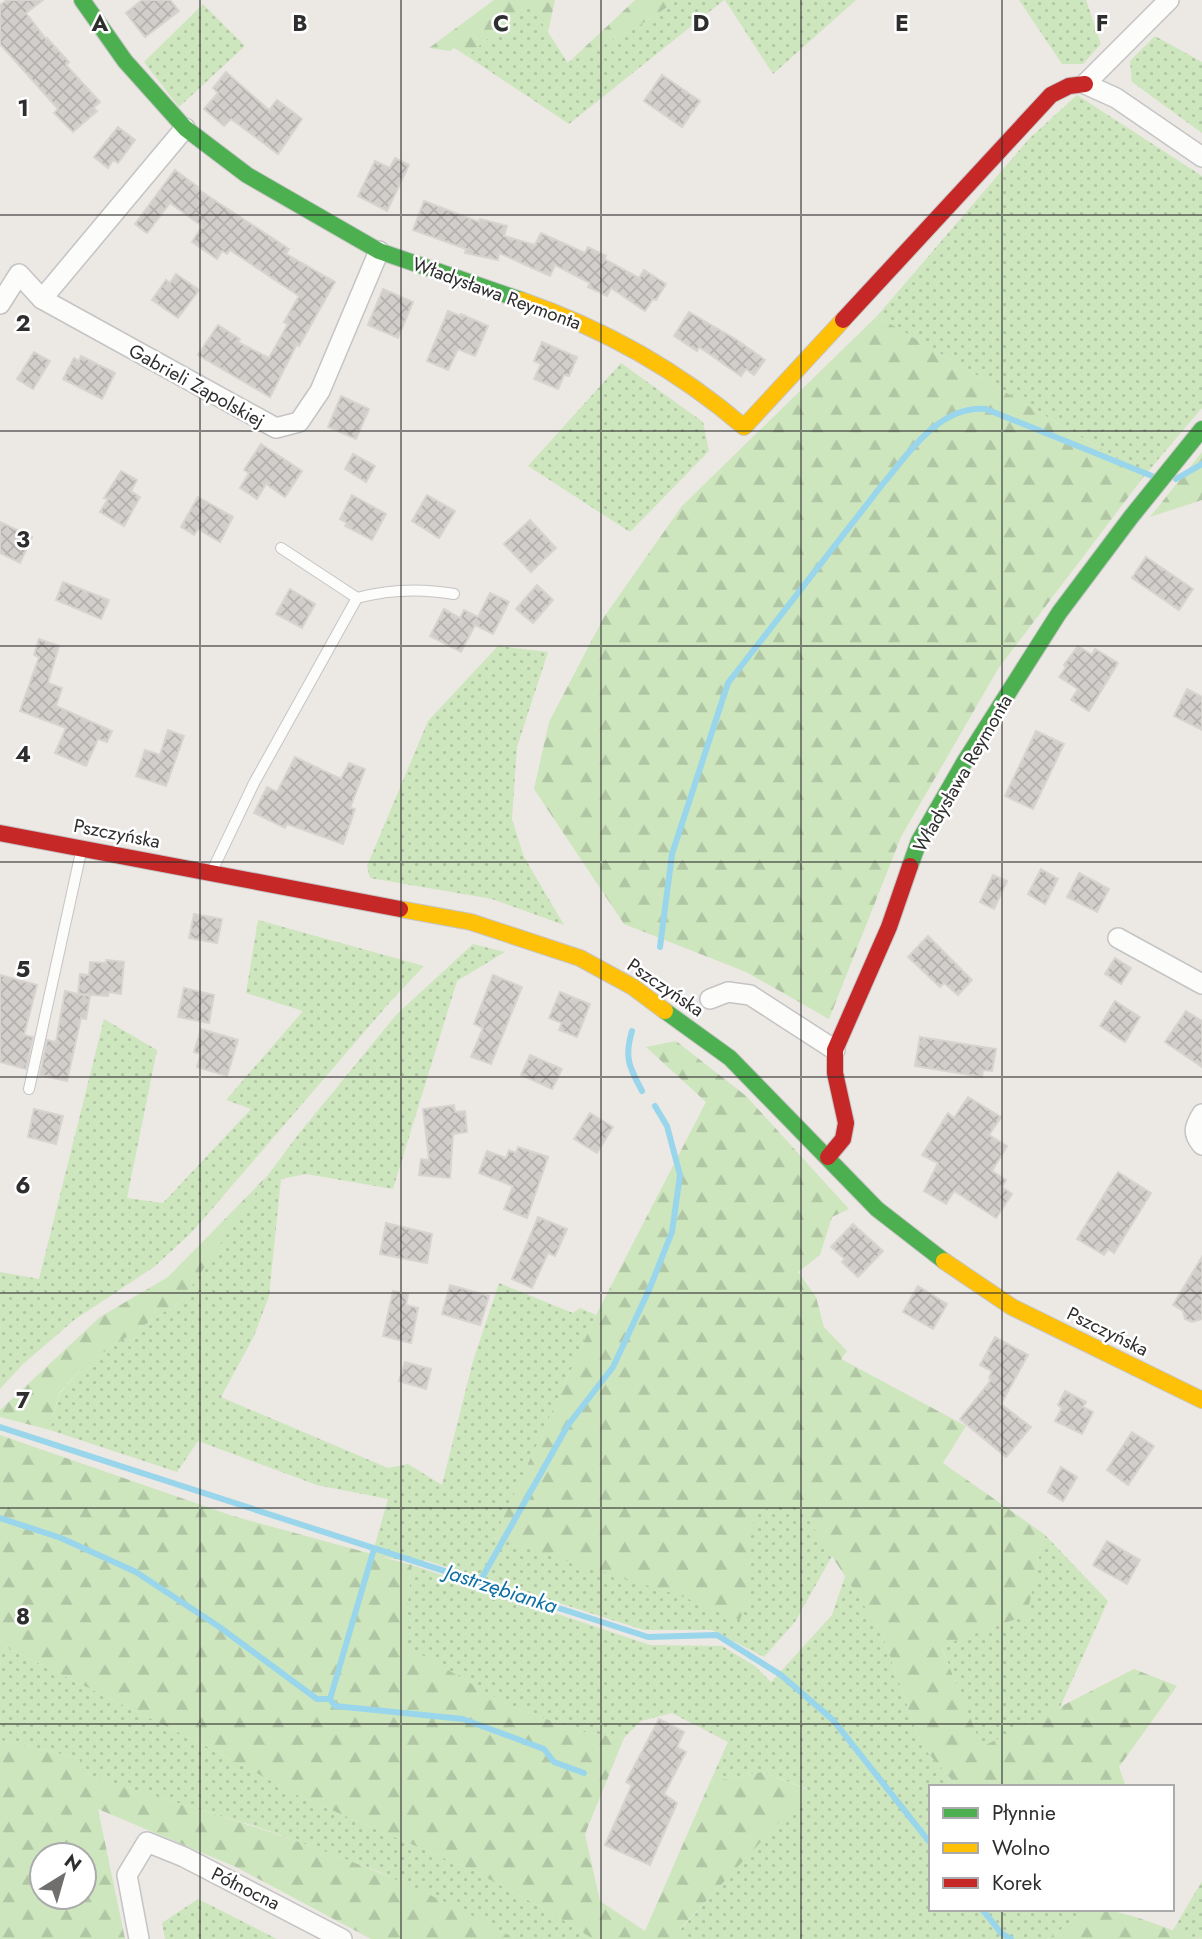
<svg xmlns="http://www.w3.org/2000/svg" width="1202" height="1939" font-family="Jost,sans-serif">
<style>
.grass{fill:url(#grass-dots)}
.forest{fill:url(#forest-firs);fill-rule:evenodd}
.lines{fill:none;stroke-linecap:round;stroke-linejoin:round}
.stream{stroke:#99d6ec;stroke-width:6}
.building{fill:url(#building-cross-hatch);stroke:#d7d4d0;stroke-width:2}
.lane-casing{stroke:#c5c4c5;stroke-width:12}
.street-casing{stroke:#c5c4c5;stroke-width:22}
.fast-casing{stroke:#c5c4c5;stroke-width:18}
.slow-casing{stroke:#c5c4c5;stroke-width:18}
.jam-casing{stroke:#c5c4c5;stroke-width:18}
.lane{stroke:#fcfcfb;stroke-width:10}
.street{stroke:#fcfcfb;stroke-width:19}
.fast{stroke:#4caf50;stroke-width:16}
.slow{stroke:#ffc107;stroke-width:16}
.jam{stroke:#c62828;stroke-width:16}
.grid{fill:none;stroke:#2e2e2e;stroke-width:2;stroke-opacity:0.55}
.labels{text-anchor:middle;stroke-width:5;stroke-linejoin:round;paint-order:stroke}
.street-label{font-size:19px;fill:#2e2e2e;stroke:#fff}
.water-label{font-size:21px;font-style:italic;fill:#0d6fa3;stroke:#fff}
.grid-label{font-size:23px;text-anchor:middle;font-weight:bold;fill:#2e2e2e;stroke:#fff;stroke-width:5;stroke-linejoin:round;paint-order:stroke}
</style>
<defs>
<pattern id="grass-dots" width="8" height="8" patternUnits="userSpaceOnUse" patternTransform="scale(1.75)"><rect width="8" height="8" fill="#cee6be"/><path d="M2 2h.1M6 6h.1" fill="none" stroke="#b1c6a4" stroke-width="1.8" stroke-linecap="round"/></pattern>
<pattern id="forest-firs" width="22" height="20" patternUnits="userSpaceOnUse" patternTransform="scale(1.75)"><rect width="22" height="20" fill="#cee6be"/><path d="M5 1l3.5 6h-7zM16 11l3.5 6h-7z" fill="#b1c6a4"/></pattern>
<pattern id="building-cross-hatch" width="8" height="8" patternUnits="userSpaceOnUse" patternTransform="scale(1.75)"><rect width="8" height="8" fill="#d1cecb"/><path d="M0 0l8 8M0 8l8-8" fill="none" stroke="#b4b1af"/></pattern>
</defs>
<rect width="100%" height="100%" fill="#ece8e4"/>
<g class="grass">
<polygon points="678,0 724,0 569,124 467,56 529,3 568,63 640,25"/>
<polygon points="725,0 856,0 773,74"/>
<polygon points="1019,0 1086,0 1101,44 1083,64 1062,64"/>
<polygon points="203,4 245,46 179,107 144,62"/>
<polygon points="1155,36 1202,62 1202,133 1132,82 1130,61"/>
<polygon points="1077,95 1202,176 1202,408 1145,475 877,316 1029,139"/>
<polygon points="621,363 703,422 709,451 630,532 528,466"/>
<polygon points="498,646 548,652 517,747 512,819 524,857 564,925 492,899 370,878 367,866 428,721"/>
<polygon points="258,920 424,966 390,1002 193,1231 154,1267 74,1320 22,1365 0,1389 0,1272 39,1279 104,1019 157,1050 127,1198 163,1203 251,1109 226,1100 303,1011 246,993"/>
<polygon points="473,944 505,952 457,981 393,1189 306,1174 281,1179 269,1296 254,1336 221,1397 388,1468 408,1464 442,1485 473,1361 499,1283 573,1313 580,1308 596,1315 494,1539 740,1555 754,1510 800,1493 832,1556 795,1622 764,1657 712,1630 644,1630 424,1560 424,1564 372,1555 388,1499 317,1485 198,1441 177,1472 50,1430 59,1394 86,1364 182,1300 248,1202 297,1136 396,1015"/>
<polygon points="1044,1534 1108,1601 1060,1707 982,1748 941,1645 1026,1615"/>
<polygon points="412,1565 650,1645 722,1646 755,1666 771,1682 832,1615 845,1576 882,1633 921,1745 958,1787 931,1787 931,1909 1093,1909 1087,1910 1048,1939 691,1939 680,1930 808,1789 762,1772 710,1782 728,1742 672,1713 641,1721 624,1738 583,1732 510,1706 402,1644"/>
<polygon points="0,1641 4,1646 212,1749 301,1797 474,1871 552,1913 593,1939 514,1939 380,1872 258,1827 91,1777 78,1758 0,1740"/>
<polygon points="1202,1881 1202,1939 1172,1932"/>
<polygon points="198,1899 277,1939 165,1939 162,1923"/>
</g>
<g class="forest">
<polygon points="494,0 555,0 548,32 529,4 467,56 454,48 450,51 429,48"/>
<polygon points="635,0 678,0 640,25 568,63"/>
<polygon points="877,316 1145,475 998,669 901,837 829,1019 746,972 624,924 534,789 549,722 604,617 682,506"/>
<polygon points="1202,452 1202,500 1150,517"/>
<polygon points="676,1041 746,1096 849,1209 832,1217 820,1255 798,1272 816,1297 824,1327 847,1351 841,1359 966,1426 943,1463 1044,1534 1027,1615 941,1646 982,1747 1134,1669 1177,1686 1119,1767 1126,1787 958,1787 921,1745 882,1633 796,1501 756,1512 747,1554 748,1597 740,1620 678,1595 494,1538 596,1315 706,1102 646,1047"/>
<polygon points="267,1176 182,1300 86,1364 59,1393 50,1430 0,1417 0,1410 100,1317 168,1277"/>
<polygon points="0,1435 233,1516 412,1565 403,1644 510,1706 583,1732 624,1738 585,1834 600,1901 645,1931 710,1782 762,1772 809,1790 680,1929 691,1939 593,1939 552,1913 474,1871 301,1797 212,1749 4,1646 0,1641"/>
<path d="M0 1740 78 1758 91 1777C236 1820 383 1862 514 1939H371L236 1867 98 1809 125 1939H0ZM42 1855H84V1897H42Z"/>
<path d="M1093 1909C1127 1909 1165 1930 1200 1939H1048L1087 1910Z"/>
</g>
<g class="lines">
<g class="stream">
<polyline points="1176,479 1202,464"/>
<path d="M660 947 672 854 728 683 882 485C908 454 939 405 986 409L1152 476"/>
<path d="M632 1031C624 1057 629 1067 642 1091"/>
<polyline points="0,1427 648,1637 717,1635 781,1675 833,1720 931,1844"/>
<polyline points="0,1518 61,1538 136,1572 218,1626 317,1699 330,1699 335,1706 463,1719 544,1749 554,1762 584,1773"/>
<polyline points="479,1583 568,1425 613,1367 649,1290 672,1232 680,1175 667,1126 655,1106"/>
<polyline points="330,1699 374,1549"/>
<polyline points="982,1909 1001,1933 1011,1939"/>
</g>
</g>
<g class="building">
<polygon points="7,0 43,0 26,13 46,39 47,38 69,62 66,65 100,102 93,108 97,111 73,132 54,113 58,109 0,44 0,5"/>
<polygon points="142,0 170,0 179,11 145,37 126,13"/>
<polygon points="226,72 269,110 277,100 302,119 278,154 231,119 224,126 204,109 218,93 213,88"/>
<polygon points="662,75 700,101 682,127 644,101"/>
<polygon points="118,127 135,140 118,163 113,160 108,168 94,157"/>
<polygon points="395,158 409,165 387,211 358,196 375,161 390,168"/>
<polygon points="175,170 198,187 196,188 289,249 286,254 335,282 299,346 297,344 270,397 198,355 218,325 240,339 238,342 269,358 288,324 284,322 299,296 230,250 227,254 222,251 217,259 192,242 202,226 170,203 147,233 135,224"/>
<polygon points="424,201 479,222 480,219 507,226 504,236 535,245 541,233 585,253 588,247 606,256 604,259 639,278 644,270 666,284 656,300 653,299 645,311 611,288 607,296 588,287 590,283 555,265 550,276 499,253 498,260 465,253 466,249 413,230"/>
<polygon points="176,274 199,290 178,318 152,300 166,280 170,283"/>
<polygon points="383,289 413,302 398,338 368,325"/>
<polygon points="448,311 460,316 461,314 488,326 475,356 458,349 448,370 427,361"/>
<polygon points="689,312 737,340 765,360 754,375 746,369 741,376 699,347 697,351 674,336"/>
<polygon points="542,342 577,357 569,376 564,375 558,389 534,379 541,364 534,361"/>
<polygon points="34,352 50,361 33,389 17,379"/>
<polygon points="81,356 115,373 102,399 63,379 74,358 79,361"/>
<polygon points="341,396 369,409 356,439 328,427"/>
<polygon points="261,444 302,471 285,497 266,484 257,499 240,488 249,473 244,470"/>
<polygon points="353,454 375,466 366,482 345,469"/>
<polygon points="121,471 137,480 131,491 140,497 124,526 100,512 108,499 104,498"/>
<polygon points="352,495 386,514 372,540 345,526 347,523 340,519"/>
<polygon points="427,495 455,511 439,538 412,521"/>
<polygon points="198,497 233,517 220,542 198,529 194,535 181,527"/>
<polygon points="530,520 556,548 531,572 504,544"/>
<polygon points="0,522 32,537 20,563 0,553"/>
<polygon points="1146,557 1193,589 1179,610 1132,578"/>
<polygon points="63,582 109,600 101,619 56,600"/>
<polygon points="537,585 553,600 533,623 516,609"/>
<polygon points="290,589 315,604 302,628 276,614"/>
<polygon points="490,593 509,602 493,634 475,625 461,652 430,636 444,609 460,618 464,610 478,617"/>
<polygon points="39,639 59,646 48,683 62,688 56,706 112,731 107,742 98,739 86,766 55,753 66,728 20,711 39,657 34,655"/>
<polygon points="1078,646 1092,655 1095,649 1118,663 1089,711 1071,700 1078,689 1059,677 1066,667 1064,665"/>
<polygon points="1187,689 1202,697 1202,730 1174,716"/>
<polygon points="168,730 184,736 166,786 136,776 145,750 160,755"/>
<polygon points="1036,731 1064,744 1033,809 1005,796"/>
<polygon points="295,757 341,779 349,763 365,769 350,808 355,809 343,844 287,824 285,828 254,813 267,787 277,792"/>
<polygon points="1041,869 1058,879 1045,904 1028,894"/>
<polygon points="1079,873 1109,889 1097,912 1067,897"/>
<polygon points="993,875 1007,881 994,909 980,902"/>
<polygon points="194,914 222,919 217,943 189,938"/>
<polygon points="928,936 972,980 958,995 944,983 940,987 908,957"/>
<polygon points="1115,958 1131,968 1121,984 1105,974"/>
<polygon points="106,960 124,962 121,994 109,992 108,996 78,994 90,996 86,1019 81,1018 67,1081 40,1075 47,1040 56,1042 65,991 78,994 80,974 89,975 90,962 106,963"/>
<polygon points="0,975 37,985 24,1035 33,1037 26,1069 0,1062"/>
<polygon points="493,975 522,987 491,1064 471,1057 483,1028 474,1024"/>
<polygon points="184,988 214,995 209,1023 178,1017"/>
<polygon points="560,992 590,1004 577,1037 559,1030 562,1023 549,1018"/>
<polygon points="1115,1001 1140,1017 1125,1042 1100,1026"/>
<polygon points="1186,1011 1202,1021 1202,1067 1165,1042"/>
<polygon points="201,1029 238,1040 227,1076 197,1067 201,1054 194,1052"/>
<polygon points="920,1037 996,1049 992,1071 983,1070 982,1077 915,1066"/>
<polygon points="530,1055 562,1069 552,1089 521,1075"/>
<polygon points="968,1097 1001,1117 989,1135 1007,1146 992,1171 1006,1180 1002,1187 1012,1194 996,1218 954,1191 946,1204 924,1191 938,1163 922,1155 948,1113 954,1118"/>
<polygon points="454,1105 455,1112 465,1111 467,1132 453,1134 450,1178 419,1175 421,1159 429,1160 423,1109"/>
<polygon points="34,1109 63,1116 56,1144 28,1137"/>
<polygon points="590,1113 613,1127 597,1153 574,1139"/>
<polygon points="518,1147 548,1157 527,1218 504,1209 513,1186 479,1173 487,1151 506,1158 509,1150 516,1153"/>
<polygon points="1118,1172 1151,1193 1114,1253 1108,1249 1104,1255 1077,1239"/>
<polygon points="538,1217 567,1229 555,1256 548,1253 532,1288 512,1279"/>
<polygon points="386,1223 432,1234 427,1263 380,1254"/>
<polygon points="853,1224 883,1251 858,1277 842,1262 845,1259 831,1247"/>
<polygon points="1202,1257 1202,1319 1192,1322 1185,1319 1183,1311 1173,1305"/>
<polygon points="450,1285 489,1296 480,1325 442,1314"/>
<polygon points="918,1286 947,1304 933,1329 903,1312"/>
<polygon points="393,1291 408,1294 406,1305 418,1308 411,1343 383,1336"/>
<polygon points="995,1337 1028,1355 1001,1404 1031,1427 1006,1457 960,1419 991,1380 989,1378 992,1371 980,1365"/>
<polygon points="405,1362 431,1369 426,1389 399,1381"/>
<polygon points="1065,1391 1086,1402 1083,1407 1093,1412 1082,1434 1055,1421 1062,1408 1058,1405"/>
<polygon points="1132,1432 1154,1446 1128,1485 1107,1470"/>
<polygon points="1061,1467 1077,1477 1063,1501 1048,1492"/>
<polygon points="1107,1541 1140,1560 1127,1584 1093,1565"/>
<polygon points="659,1719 684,1732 677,1747 686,1752 664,1794 677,1803 650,1865 605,1845 632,1785 626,1782"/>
</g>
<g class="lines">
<g class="lane-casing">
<g id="lane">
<polyline points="281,548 357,598"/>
<path d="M213 869 254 783 357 598C390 589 420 588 454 594"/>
<polyline points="29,1089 81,852"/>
</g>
</g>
<g class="street-casing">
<g id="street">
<polyline points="1169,0 1085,84 1116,98 1202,157"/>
<polyline points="42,299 185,128"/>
<polyline points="0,304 19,274 42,299 276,428 299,422 320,391 379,251"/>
<polyline points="1118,938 1202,984"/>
<polyline points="710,999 728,992 750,995 835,1050"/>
<path d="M1202 1114C1194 1127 1192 1133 1202 1145"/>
<polyline points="139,1939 127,1875 147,1842 184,1857 342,1939"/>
</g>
</g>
<g class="fast-casing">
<g id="fast">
<polyline points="82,0 125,61 185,128 247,175 379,251 521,300"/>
<polyline points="910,866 919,841 965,761 1059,613 1131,517 1202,429"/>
<polyline points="665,1011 730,1058 877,1209 944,1261"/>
</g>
</g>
<g class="slow-casing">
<g id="slow">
<path d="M521 300C602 328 679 371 744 427L843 320"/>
<polyline points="400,909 471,922 580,958 633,987 665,1011"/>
<polyline points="944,1261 1012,1307 1202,1400"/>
</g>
</g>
<g class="jam-casing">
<g id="jam">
<polyline points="843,320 1051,95 1069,86 1085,84"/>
<polyline points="0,833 400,909"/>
<polyline points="828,1157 843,1139 846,1123 835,1073 835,1050 889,927 910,866"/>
</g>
</g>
<use href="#lane" class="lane"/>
<use href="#street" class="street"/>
<use href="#fast" class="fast"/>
<use href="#slow" class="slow"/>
<use href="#jam" class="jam"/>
</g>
<path class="grid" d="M200 0V1939M401 0V1939M601 0V1939M801 0V1939M1002 0V1787M0 215H1202M0 431H1202M0 646H1202M0 862H1202M0 1077H1202M0 1293H1202M0 1508H1202M0 1724H1202M1002 1909V1939"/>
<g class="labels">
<g class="street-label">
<text transform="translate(497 293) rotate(20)" y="7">Władysława Reymonta</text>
<text transform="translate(197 385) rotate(29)" y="7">Gabrieli Zapolskiej</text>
<text transform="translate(962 773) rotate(-60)" y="7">Władysława Reymonta</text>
<text transform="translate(117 833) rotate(11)" y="7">Pszczyńska</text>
<text transform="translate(666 987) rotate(34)" y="7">Pszczyńska</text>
<text transform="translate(1108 1331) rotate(26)" y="7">Pszczyńska</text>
<text transform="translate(246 1888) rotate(26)" y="7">Północna</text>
</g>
<g class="water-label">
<text transform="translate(501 1589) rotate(18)" y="7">Jastrzębianka</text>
</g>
</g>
<g class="grid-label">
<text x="100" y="31">A</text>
<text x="300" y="31">B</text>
<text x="501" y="31">C</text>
<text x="701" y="31">D</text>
<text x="902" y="31">E</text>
<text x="1102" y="31">F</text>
<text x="23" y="116">1</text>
<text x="23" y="331">2</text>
<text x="23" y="547">3</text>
<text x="23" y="762">4</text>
<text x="23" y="977">5</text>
<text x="23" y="1193">6</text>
<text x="23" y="1408">7</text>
<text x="23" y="1624">8</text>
</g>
<rect x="929" y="1785" width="245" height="126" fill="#ffffff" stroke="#ababab" stroke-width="2"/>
<rect x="943" y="1808" width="35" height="10" fill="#4caf50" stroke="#ababab" stroke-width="2"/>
<text x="992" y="1820" font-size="21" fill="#2e2e2e">Płynnie</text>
<rect x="943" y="1843" width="35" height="10" fill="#ffc107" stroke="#ababab" stroke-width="2"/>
<text x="992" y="1855" font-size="21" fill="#2e2e2e">Wolno</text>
<rect x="943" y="1878" width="35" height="10" fill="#c62828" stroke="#ababab" stroke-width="2"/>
<text x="992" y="1890" font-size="21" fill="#2e2e2e">Korek</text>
<g transform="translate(63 1876) rotate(37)"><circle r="33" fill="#ffffff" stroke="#ababab" stroke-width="2"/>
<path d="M0-5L12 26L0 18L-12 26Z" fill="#706f6e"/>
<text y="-10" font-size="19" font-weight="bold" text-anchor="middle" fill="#2e2e2e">N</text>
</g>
</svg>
